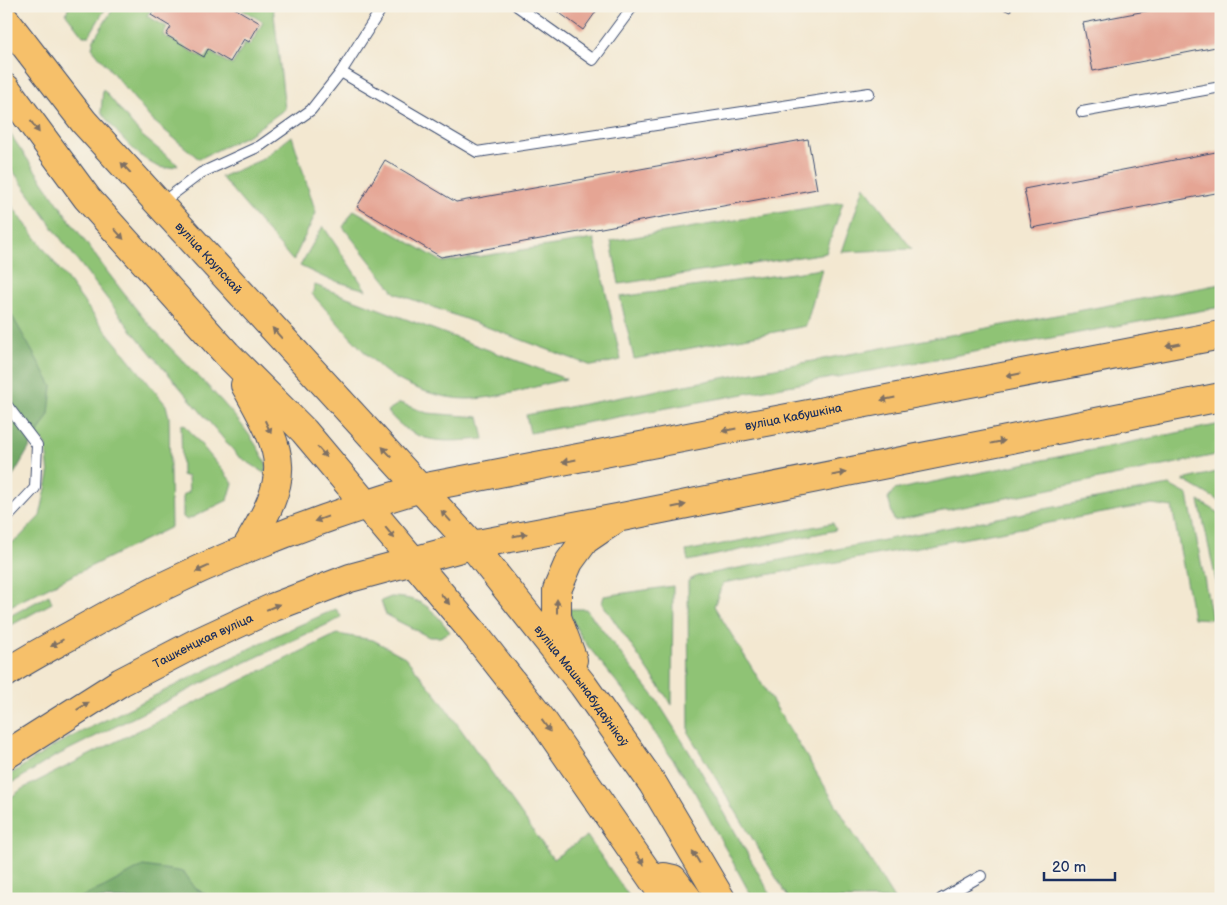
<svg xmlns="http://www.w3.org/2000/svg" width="1227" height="905" font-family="'Balsamiq Sans',sans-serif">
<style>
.green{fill:#8fc375;stroke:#55796a}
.forest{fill:#73a966;stroke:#476c62}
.building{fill:#e5a594}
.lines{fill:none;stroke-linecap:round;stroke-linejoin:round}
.service-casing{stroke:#3b4b6f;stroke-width:12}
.primary-casing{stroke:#3b4b6f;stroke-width:30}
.service{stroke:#fff;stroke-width:10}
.primary{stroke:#f6c06b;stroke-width:28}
.oneway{fill:#7e7064}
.labels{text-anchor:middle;stroke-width:5;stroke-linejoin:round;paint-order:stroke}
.street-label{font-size:12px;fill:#1b2f5e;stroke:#f7f3e8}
</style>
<rect width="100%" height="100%" fill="#f7f3e8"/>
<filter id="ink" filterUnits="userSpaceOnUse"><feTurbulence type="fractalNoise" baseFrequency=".02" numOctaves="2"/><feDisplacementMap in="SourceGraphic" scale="10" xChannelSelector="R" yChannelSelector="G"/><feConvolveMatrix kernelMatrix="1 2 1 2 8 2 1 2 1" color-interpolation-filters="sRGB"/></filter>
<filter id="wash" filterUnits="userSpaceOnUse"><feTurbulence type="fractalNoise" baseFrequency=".0096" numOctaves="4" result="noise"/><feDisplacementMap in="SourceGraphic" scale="20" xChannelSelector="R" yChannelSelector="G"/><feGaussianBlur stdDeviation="1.12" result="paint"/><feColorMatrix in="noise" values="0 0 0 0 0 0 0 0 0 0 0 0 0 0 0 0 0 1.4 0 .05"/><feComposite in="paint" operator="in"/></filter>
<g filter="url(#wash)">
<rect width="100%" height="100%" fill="#f3e8d1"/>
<g class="green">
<polygon points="76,6 107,6 89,36 83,36 66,14 68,8"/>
<polygon points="115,6 153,6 147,16 167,27 163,35 205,59 210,52 232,65 245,43 250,45 263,22 236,6 273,6 285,109 250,134 199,159 151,119 92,48 94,39"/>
<path d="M103 89 141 135 178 165C174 166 170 168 166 168 146 169 112 127 101 112Z"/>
<path d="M6 128C51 193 95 259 145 320 183 365 243 413 267 465L265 473 238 456 132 331 61 239 6 161Z"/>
<polygon points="292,136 316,213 293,261 221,177 261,160"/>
<polygon points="864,186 912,249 842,252"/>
<polygon points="6,198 98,321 166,405 169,417 171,527 6,608 6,546 18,539 40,516 49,475 46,446 6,393"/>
<polygon points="843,202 826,253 619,284 611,241"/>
<polygon points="354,210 443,262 594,239 621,360 592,366 395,293 343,227"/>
<polygon points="323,226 366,290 325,278 300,266"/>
<polygon points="822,269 806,326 634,359 620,297"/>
<polygon points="1221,284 1221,307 530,433 526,415"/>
<path d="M315 285 566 379C535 386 500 399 468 399 440 399 401 386 380 367 356 345 334 318 312 294Z"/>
<path d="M400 403 427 413 479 417 484 439C443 442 416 446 387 411Z"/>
<polygon points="184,424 233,483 228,500 187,520 183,517 183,495 189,492 188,477 182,475 181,425"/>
<polygon points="1221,424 1221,454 894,521 888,498 894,490"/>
<polygon points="1221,471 1221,502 1183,480"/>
<polygon points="1169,485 1188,495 1212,619 1193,618 1172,507 1152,504 723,583 714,606 894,899 789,899 689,734 688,581 697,576"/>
<polygon points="1199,501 1221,514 1221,590 1218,590"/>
<polygon points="833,523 836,530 688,561 686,551"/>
<polygon points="673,586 672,705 602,603 604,596"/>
<polygon points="49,595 52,603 6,628 6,618"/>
<path d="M391 597C423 598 431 607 450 632L440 637H429L386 615 381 601Z"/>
<polygon points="336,609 341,616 339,619 231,669 54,757 6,787 6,777 59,743 277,635"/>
<polygon points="569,609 586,609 656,699 698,766 773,899 753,899 693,789 639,710 583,640 571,619"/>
<polygon points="337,634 373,640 405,657 438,697 553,859 587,836 631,899 6,899 6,801 22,789 121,739"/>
</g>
<g class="forest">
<polygon points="6,310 11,314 52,386 49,414 6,488"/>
<polygon points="143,866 184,872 195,888 213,899 77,899 104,887"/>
</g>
<g id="blocks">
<g class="building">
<polygon points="156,6 231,6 260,23 249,42 244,39 230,62 208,49 204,57 166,35 171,27 151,15"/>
<polygon points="550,6 600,6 583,30"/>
<polygon points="996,6 1013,6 1010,12"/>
<polygon points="1172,6 1221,6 1221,46 1093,71 1083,23"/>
<polygon points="808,139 817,189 441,257 357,207 385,160 456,202"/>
<polygon points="1221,151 1221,192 1032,228 1024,189"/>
</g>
</g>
</g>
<g filter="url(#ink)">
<use href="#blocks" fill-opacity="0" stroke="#3b4b6f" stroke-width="1"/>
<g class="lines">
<g class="service-casing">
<g id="service">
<polyline points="517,6 593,60 633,6"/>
<polyline points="341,72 477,152 869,93"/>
<polyline points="1082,112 1221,87"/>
<polyline points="160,204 201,173 260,146 311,110 341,72 383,6"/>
<polyline points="6,404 37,445 35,488 6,519"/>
<polyline points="941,899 981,876"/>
</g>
</g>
<g class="primary-casing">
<g id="primary">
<path id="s1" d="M6 21 84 122 472 545 583 685 653 784 721 899"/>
<polyline points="6,88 87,198 227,354 304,431 473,632 543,721 666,899"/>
<path d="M245 385C287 459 291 474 246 548"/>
<polyline points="573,660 557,617 557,590 569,562 585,540 613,521"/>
<path id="s2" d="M6 673C28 658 52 646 75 633 186 569 298 524 421 488L1221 335"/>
<path id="s3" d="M6 755 121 682 196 643 274 607 350 578 472 545 617 518 1221 397"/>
<polyline points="655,881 664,877 673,879 688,899"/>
</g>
</g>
<use href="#service" class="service"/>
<use href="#primary" class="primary"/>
</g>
<defs><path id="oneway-solid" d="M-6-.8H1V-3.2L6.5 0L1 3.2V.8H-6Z" transform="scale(1.25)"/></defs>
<g class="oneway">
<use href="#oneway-solid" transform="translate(35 127) rotate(54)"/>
<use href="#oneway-solid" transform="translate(126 168) rotate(-133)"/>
<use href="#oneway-solid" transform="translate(119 234) rotate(48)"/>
<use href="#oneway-solid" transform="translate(277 333) rotate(-132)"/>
<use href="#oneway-solid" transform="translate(1173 345) rotate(169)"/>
<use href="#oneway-solid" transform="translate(1013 375) rotate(169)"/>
<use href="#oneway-solid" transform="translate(888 399) rotate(169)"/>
<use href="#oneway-solid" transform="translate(268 427) rotate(65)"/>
<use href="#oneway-solid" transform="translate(729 430) rotate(169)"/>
<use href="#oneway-solid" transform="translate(998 442) rotate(-11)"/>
<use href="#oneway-solid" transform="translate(322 452) rotate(49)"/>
<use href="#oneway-solid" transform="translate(387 452) rotate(-133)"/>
<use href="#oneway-solid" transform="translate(569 461) rotate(169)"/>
<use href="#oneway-solid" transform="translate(839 474) rotate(-11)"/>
<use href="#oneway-solid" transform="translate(679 506) rotate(-11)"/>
<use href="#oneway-solid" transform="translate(446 516) rotate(-132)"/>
<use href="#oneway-solid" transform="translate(321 519) rotate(160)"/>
<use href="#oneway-solid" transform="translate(390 533) rotate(51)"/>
<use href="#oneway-solid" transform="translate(520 535) rotate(-11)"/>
<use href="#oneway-solid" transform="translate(202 569) rotate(155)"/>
<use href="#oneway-solid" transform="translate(445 599) rotate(50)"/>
<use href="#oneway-solid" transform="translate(557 606) rotate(-90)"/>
<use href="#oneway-solid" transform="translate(273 607) rotate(-23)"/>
<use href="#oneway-solid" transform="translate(57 643) rotate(150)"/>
<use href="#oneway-solid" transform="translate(83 706) rotate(-32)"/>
<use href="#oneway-solid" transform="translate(546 726) rotate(54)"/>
<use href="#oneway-solid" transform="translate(696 857) rotate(-121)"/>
<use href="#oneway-solid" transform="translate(640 859) rotate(55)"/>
</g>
</g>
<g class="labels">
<g class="street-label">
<text dy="4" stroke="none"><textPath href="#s1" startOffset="312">вуліца Крупскай</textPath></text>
<text dy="4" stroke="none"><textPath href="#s2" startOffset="835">вуліца Кабушкіна</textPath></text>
<text dy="4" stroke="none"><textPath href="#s3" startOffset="228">Ташкенцкая вуліца</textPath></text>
<text dy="4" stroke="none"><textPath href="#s1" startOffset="880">вуліца Машынабудаўнікоў</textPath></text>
</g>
</g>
<rect width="1227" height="905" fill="none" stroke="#f7f3e8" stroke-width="25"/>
<path d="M1044 872v8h71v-8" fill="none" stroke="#1b2f5e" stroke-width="2.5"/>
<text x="1052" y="872" font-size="15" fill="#1b2f5e" stroke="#f7f3e8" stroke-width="4" paint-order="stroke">20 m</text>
</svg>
